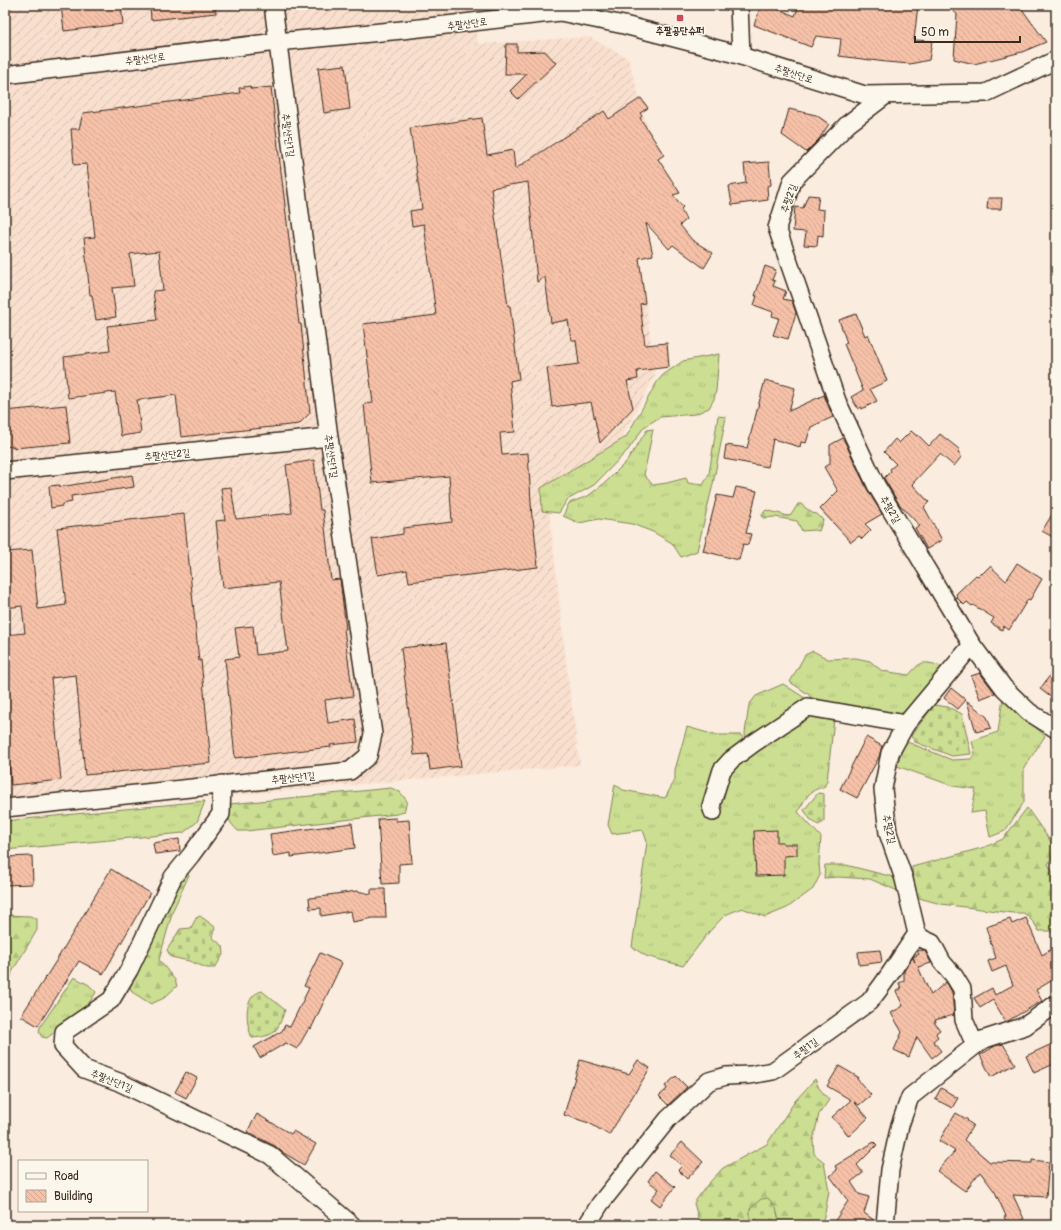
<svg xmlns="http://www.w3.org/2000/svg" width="1061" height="1230" font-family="Pangolin,'Poor Story',sans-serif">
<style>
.industrial{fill:url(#industrial-furrows)}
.grass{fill:url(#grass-tufts);stroke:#838458}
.forest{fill:url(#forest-firs);stroke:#838458}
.cemetery{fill:url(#cemetery-stones);stroke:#838458}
.building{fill:url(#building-back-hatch);stroke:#3b2a1e}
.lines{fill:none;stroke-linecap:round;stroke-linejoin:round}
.minor-casing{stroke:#3b2a1e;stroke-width:20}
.minor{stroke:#fbf7ec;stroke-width:17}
.poi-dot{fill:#d1495b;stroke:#fbf7ec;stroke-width:1.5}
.labels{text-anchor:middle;stroke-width:3.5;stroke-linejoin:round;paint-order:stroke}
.street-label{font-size:10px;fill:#3b2a1e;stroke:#fbf7ec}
.poi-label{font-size:10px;font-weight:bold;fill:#3b2a1e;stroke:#fbf7ec}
</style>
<defs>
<pattern id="industrial-furrows" width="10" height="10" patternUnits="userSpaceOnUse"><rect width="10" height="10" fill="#f9dfce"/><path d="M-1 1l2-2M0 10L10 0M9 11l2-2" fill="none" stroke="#d6c0b0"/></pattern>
<pattern id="grass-tufts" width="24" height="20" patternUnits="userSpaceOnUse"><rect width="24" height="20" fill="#cbde92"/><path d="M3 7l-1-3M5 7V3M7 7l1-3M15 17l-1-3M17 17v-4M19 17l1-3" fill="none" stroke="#afbf7d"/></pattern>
<pattern id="forest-firs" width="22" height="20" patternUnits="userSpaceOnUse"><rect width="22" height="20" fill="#cbde92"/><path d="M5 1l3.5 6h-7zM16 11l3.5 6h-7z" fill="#afbf7d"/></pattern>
<pattern id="cemetery-stones" width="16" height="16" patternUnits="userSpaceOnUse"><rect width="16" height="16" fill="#cbde92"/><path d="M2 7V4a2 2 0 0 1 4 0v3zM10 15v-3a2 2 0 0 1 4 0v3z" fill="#afbf7d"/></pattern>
<pattern id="building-back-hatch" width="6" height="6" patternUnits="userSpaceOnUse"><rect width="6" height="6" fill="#f6c1a8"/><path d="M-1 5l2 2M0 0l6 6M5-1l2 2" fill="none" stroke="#d4a690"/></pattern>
</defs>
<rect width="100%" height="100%" fill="#faecde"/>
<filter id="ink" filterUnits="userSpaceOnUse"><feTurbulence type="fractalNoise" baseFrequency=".025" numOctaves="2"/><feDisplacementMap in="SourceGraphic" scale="8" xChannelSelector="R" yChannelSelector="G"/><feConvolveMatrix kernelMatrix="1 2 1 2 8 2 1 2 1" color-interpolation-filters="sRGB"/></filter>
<g filter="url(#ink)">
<polygon class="industrial" points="5,5 473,5 478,44 589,37 628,58 670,208 637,234 655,376 617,445 547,492 568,679 580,765 5,815"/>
<g class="grass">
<polygon points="719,354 716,391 714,399 709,408 695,414 660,417 644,427 628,450 594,485 567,500 559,513 542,511 541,488 626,437 657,382 663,375 683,361"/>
<polygon points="718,416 726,417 713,484 697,551 681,557 672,543 653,532 632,524 599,519 579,523 563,516 569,503 588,496 606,482 627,461 647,430 653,429 644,475 653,485 667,483 686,478 688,483 703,485 709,474"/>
<path d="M813 651 828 659 856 658 870 661 882 671 909 675C922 659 924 662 942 666L905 712 893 716 813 700 808 694 790 682 805 655Z"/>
<polygon points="783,684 808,700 746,742 745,733 749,705 756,696"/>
<polygon points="1003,697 1045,736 1024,768 1024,802 1005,831 990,837 985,811 971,813 976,789 953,786 897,766 905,741 952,760 971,759 975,753 972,741 998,732"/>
<path d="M809 715 834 719 827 781 824 787C808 790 806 798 798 812L821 837 819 863 820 875 813 889 787 908 765 917 742 908 725 915 709 932 683 966 646 956 632 947 647 842 643 830 612 834 608 825 615 784 623 790 665 798 675 780V770L687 727 715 735H742L745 745Z"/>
<polygon points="205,801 197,822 183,833 5,850 5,821"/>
<path d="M74 977 89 985 96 992C87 1011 63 1025 47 1038L42 1037 39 1032 40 1027Z"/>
</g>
<g class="forest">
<polygon points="798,504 801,504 812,513 817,514 823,520 819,531 814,530 802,531 797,521 775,517 763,518 762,514 766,510 788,516 791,515"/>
<path d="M391 788 400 792 407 801 404 812 397 814 246 831H238C228 821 227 818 230 804Z"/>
<polygon points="1027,808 1056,849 1056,851 1048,864 1056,878 1056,933 1049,931 1039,931 1034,923 1024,913 1013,913 941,904 919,898 913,893 912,867 985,847 1003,839"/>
<polygon points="825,865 846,865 897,878 898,891 870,879 838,877 824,878"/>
<polygon points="186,872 189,875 173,910 159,960 175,980 177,986 164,998 151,1004 132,992 128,982 169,897"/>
<polygon points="5,915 30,916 37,919 37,930 12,972 10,981 5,981"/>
<polygon points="815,1079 819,1088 829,1100 819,1114 813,1140 814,1154 824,1162 829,1191 825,1213 821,1225 700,1225 694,1203 707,1185 723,1168 767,1144 795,1101"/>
</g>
<g class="cemetery">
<polygon points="934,705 948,707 962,714 971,754 952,756 915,742 911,736"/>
<polygon points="818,793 824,794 824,822 818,825 810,819 804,810"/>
<polygon points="200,916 215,927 213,938 223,946 224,953 215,968 207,968 189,961 171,957 167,950 180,929 191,928 196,918"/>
<path d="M262 991 285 1010C277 1031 277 1036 252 1038 246 1024 242 996 262 991Z"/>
<polygon points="768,1198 776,1208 779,1221 771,1225 755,1225 750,1219 750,1209 761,1199"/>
</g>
<g class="building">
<polygon points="61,5 121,5 123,24 64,31"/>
<polygon points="150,5 215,5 216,13 151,20"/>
<polygon points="761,5 768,5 795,16 799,5 832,6 832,5 918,5 914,40 932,41 929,60 910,64 886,62 839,56 841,39 816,36 811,47 754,25"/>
<polygon points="946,5 1019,5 1046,42 1022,52 974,64 954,59 957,14"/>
<polygon points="506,44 517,44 517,52 545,51 556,63 518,99 510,91 527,74 505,74"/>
<polygon points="345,65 350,109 324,113 318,68"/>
<polygon points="250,86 251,89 271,87 299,324 301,324 310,413 299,424 181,437 176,395 137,400 141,433 121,436 115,392 68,398 64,357 110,351 107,326 157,320 153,291 163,290 159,251 130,254 134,286 112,288 116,317 96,320 92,295 90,295 84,238 95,237 87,164 74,165 71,129 79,129 83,113 240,93 239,88"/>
<polygon points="641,98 648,108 640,113 642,116 640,118 664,155 658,159 680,193 673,195 683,207 681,209 686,220 680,225 692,240 713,253 704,268 673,245 669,249 646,223 653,255 639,258 645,303 640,304 645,345 667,343 669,367 637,371 638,379 627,381 633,408 600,443 591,402 552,407 547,368 579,364 576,340 571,340 568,320 551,323 545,277 537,282 528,182 491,188 508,306 510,306 519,379 510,381 515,432 500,433 502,455 528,453 532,518 533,518 538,567 409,582 407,570 378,575 372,539 403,534 403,528 452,522 449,476 372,483 364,404 373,403 363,324 436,315 424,224 412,226 410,211 422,209 410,128 482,118 487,155 513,150 515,169 604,111 609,119"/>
<polygon points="789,109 816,115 829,124 819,139 806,152 782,135"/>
<polygon points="769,162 771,185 767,186 768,200 732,205 729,186 746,183 744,164"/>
<polygon points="808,195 819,196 817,209 824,210 823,236 818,235 817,246 804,245 806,232 793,231 795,207 803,208"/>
<polygon points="988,198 1002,198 1001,209 987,209"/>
<polygon points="765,266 776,270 772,280 775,281 773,286 786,291 783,299 792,301 796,313 788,339 773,335 779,318 772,316 773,312 754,305 757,296 755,296"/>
<polygon points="856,314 865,336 868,334 887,381 870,389 877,401 862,409 861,407 858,409 851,397 863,390 844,344 847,343 839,320"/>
<polygon points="765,380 795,388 789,411 824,395 833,417 811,427 806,443 801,442 800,447 773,439 768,467 724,459 726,445 747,448"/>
<polygon points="66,405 70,443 14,448 14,446 5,447 5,411"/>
<polygon points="911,431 917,436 918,435 929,446 940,434 960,450 958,452 962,456 954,466 940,454 912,484 929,502 924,507 942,540 927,549 915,528 920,526 899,504 884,478 891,471 890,469 896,464 884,452 895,439 899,443"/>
<polygon points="843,438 867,489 882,514 865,524 871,530 862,539 859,536 851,542 820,509 838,491 824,467 830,464 830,445"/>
<polygon points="314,460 320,510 323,510 331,580 340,579 346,629 344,629 353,696 325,700 328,723 355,719 358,742 330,745 331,747 235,758 225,659 239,657 235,628 253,626 256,655 288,651 279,582 223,588 216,521 225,520 221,488 231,487 236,519 292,513 286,465"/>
<polygon points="132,475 134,487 71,496 72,502 62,504 62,506 51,508 49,486 60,485 60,487"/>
<polygon points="736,487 757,491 746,533 751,534 748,545 743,544 739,560 703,551 717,495 733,498"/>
<polygon points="1056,508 1056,539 1042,531"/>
<polygon points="184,514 199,661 201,660 211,763 85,775 76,675 51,678 61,780 11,785 5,720 5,635 25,633 22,606 5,608 5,552 32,550 38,609 66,605 57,528"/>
<polygon points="1017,563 1042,579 1030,600 1028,599 1009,630 1004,626 1002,630 991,623 994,618 973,605 972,606 967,602 964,605 956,597 957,596 956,594 976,575 978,576 981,573 982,574 990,566 1006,581"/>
<polygon points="446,643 461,766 430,770 428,754 414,755 401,648"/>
<polygon points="1056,667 1056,701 1040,689"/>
<polygon points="980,673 995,693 980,699 971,676"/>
<polygon points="951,688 966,700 958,709 944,698"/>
<polygon points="967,701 987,717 991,728 976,732"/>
<polygon points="866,737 882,746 879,757 857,798 840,789"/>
<polygon points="396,818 396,821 409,820 412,863 399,864 399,883 382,884 378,819"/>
<polygon points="352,823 355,848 291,857 291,853 273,856 270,834"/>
<polygon points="777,830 777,842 783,842 783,844 797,844 797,855 784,856 784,875 756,876 754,831"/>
<polygon points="179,839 180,851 155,854 153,843"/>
<polygon points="32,856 33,884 5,885 5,857"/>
<polygon points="111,869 150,893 103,974 79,961 38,1026 21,1016 56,961"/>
<polygon points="371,889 385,889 386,918 373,918 353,922 351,911 321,916 321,908 310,909 309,898 328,896 328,895 357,891 371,894"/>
<polygon points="1026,918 1042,955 1050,950 1056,960 1056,978 1036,990 1042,1001 1006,1022 993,1000 980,1008 974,998 992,988 995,995 1013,985 1006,966 992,972 988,961 996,958 991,944 992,943 991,944 986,927 1010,919 1012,924"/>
<polygon points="880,950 882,962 859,965 858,952"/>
<polygon points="922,950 925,951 931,963 918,967 931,995 946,982 952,992 954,1015 935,1020 936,1022 934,1022 940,1030 937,1032 936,1034 938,1037 933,1041 941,1051 932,1058 917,1037 909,1057 894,1050 902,1032 891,1013 903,1006 896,991 901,989 899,983 904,981 904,971 912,958 913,958 915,962 913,957 919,954 917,951"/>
<polygon points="320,953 342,963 311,1029 309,1028 297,1049 286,1043 260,1058 254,1047 282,1031 285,1025 290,1027 309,988 304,986"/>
<polygon points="1056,1042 1056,1063 1034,1073 1026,1056"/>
<polygon points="1003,1044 1015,1064 991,1077 980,1055 995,1046"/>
<polygon points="580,1060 629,1074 638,1060 650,1068 609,1135 589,1123 564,1115"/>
<polygon points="839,1066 858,1077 857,1079 871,1095 859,1105 854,1102 868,1118 849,1136 832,1117 851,1100 827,1086"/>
<polygon points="186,1072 197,1078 186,1098 175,1092"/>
<polygon points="676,1076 687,1087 668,1105 659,1096 667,1089 665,1086"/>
<polygon points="941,1088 958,1098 952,1108 935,1099"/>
<polygon points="956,1113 968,1120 967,1121 973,1125 964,1140 990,1162 1032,1163 1032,1160 1049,1162 1046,1197 1013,1195 1024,1219 1012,1225 1008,1225 1004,1217 1006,1216 995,1192 980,1172 965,1191 937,1171 955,1151 939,1141"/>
<polygon points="257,1114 291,1134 293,1131 316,1144 304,1165 282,1152 275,1146 247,1132"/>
<polygon points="682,1142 703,1162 687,1179 678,1170 682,1166 670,1155"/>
<polygon points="874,1142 877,1145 857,1165 863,1173 851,1182 859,1194 869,1197 864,1213 875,1221 875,1225 832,1225 848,1201 830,1176 837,1170 835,1166"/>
<polygon points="655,1171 675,1187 660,1206 651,1199 659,1189 648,1181"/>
</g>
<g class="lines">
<g class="minor-casing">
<g id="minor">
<polyline points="739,5 741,56"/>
<polyline points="5,75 277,42 402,30 560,12 624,25 725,51 865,95 986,93 1056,60"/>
<polyline points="886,95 848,124 792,181 777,228 837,401 876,485 972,645 906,724 890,753 883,789 888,833 904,879 917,934"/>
<polyline points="5,471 329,437"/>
<polyline points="972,645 1004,688 1029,712 1056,729"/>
<polyline points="222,784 221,814 191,855 173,877 129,970 111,1000 64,1032 63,1046 84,1069 119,1082 270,1155 352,1225"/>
<polyline points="5,808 350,771 368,756 373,734 329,437 273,5"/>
<polyline points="713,812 711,806 722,770 731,760 754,743 808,707 906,724"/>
<path d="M587 1225 600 1204 668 1119 709 1081 726 1076 750 1075 773 1071 869 1002C887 981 901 956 917 934L923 939 932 943 942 962 954 976 962 989 964 1020 975 1045"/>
<polyline points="885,1225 890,1170 900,1125 910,1097 982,1040 1025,1026 1056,1004"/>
</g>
</g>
<use href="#minor" class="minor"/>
</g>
</g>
<rect class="poi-dot" x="676" y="14" width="8" height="8" rx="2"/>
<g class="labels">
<g class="street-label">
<text transform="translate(467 23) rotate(-7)" y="4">추팔산단로</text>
<text transform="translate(145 58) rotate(-7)" y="4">추팔산단로</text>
<text transform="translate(794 73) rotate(18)" y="4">추팔산단로</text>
<text transform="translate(289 135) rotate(83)" y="4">추팔산단1길</text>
<text transform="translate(788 198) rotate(-70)" y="4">추팔2길</text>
<text transform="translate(167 454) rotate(-6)" y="4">추팔산단2길</text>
<text transform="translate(332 456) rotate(82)" y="4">추팔산단1길</text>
<text transform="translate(891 509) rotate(59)" y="4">추팔2길</text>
<text transform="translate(293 777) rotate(-6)" y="4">추팔산단1길</text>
<text transform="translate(890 829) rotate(78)" y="4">추팔2길</text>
<text transform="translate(805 1048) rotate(-36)" y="4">추팔1길</text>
<text transform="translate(112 1080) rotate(22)" y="4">추팔산단1길</text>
</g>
<g class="poi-label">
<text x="680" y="34">추팔공단슈퍼</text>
</g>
</g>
<rect width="1061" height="1230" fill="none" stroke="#fbf7ec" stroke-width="20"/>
<rect x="10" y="10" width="1041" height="1210" fill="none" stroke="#3b2a1e" stroke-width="1.5" filter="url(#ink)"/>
<rect x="18" y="1160" width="130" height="52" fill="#fbf7ec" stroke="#aea59a"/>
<rect x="26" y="1173" width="20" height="6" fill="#fbf7ec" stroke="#aea59a"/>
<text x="54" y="1180" font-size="12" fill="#3b2a1e">Road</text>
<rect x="26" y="1190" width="20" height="12" fill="url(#building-back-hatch)" stroke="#aea59a"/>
<text x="54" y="1200" font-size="12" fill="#3b2a1e">Building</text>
<path d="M915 36v6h105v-6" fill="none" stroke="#3b2a1e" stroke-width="2"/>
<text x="921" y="36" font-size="12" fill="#3b2a1e" stroke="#fbf7ec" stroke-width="3" paint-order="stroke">50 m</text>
</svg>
